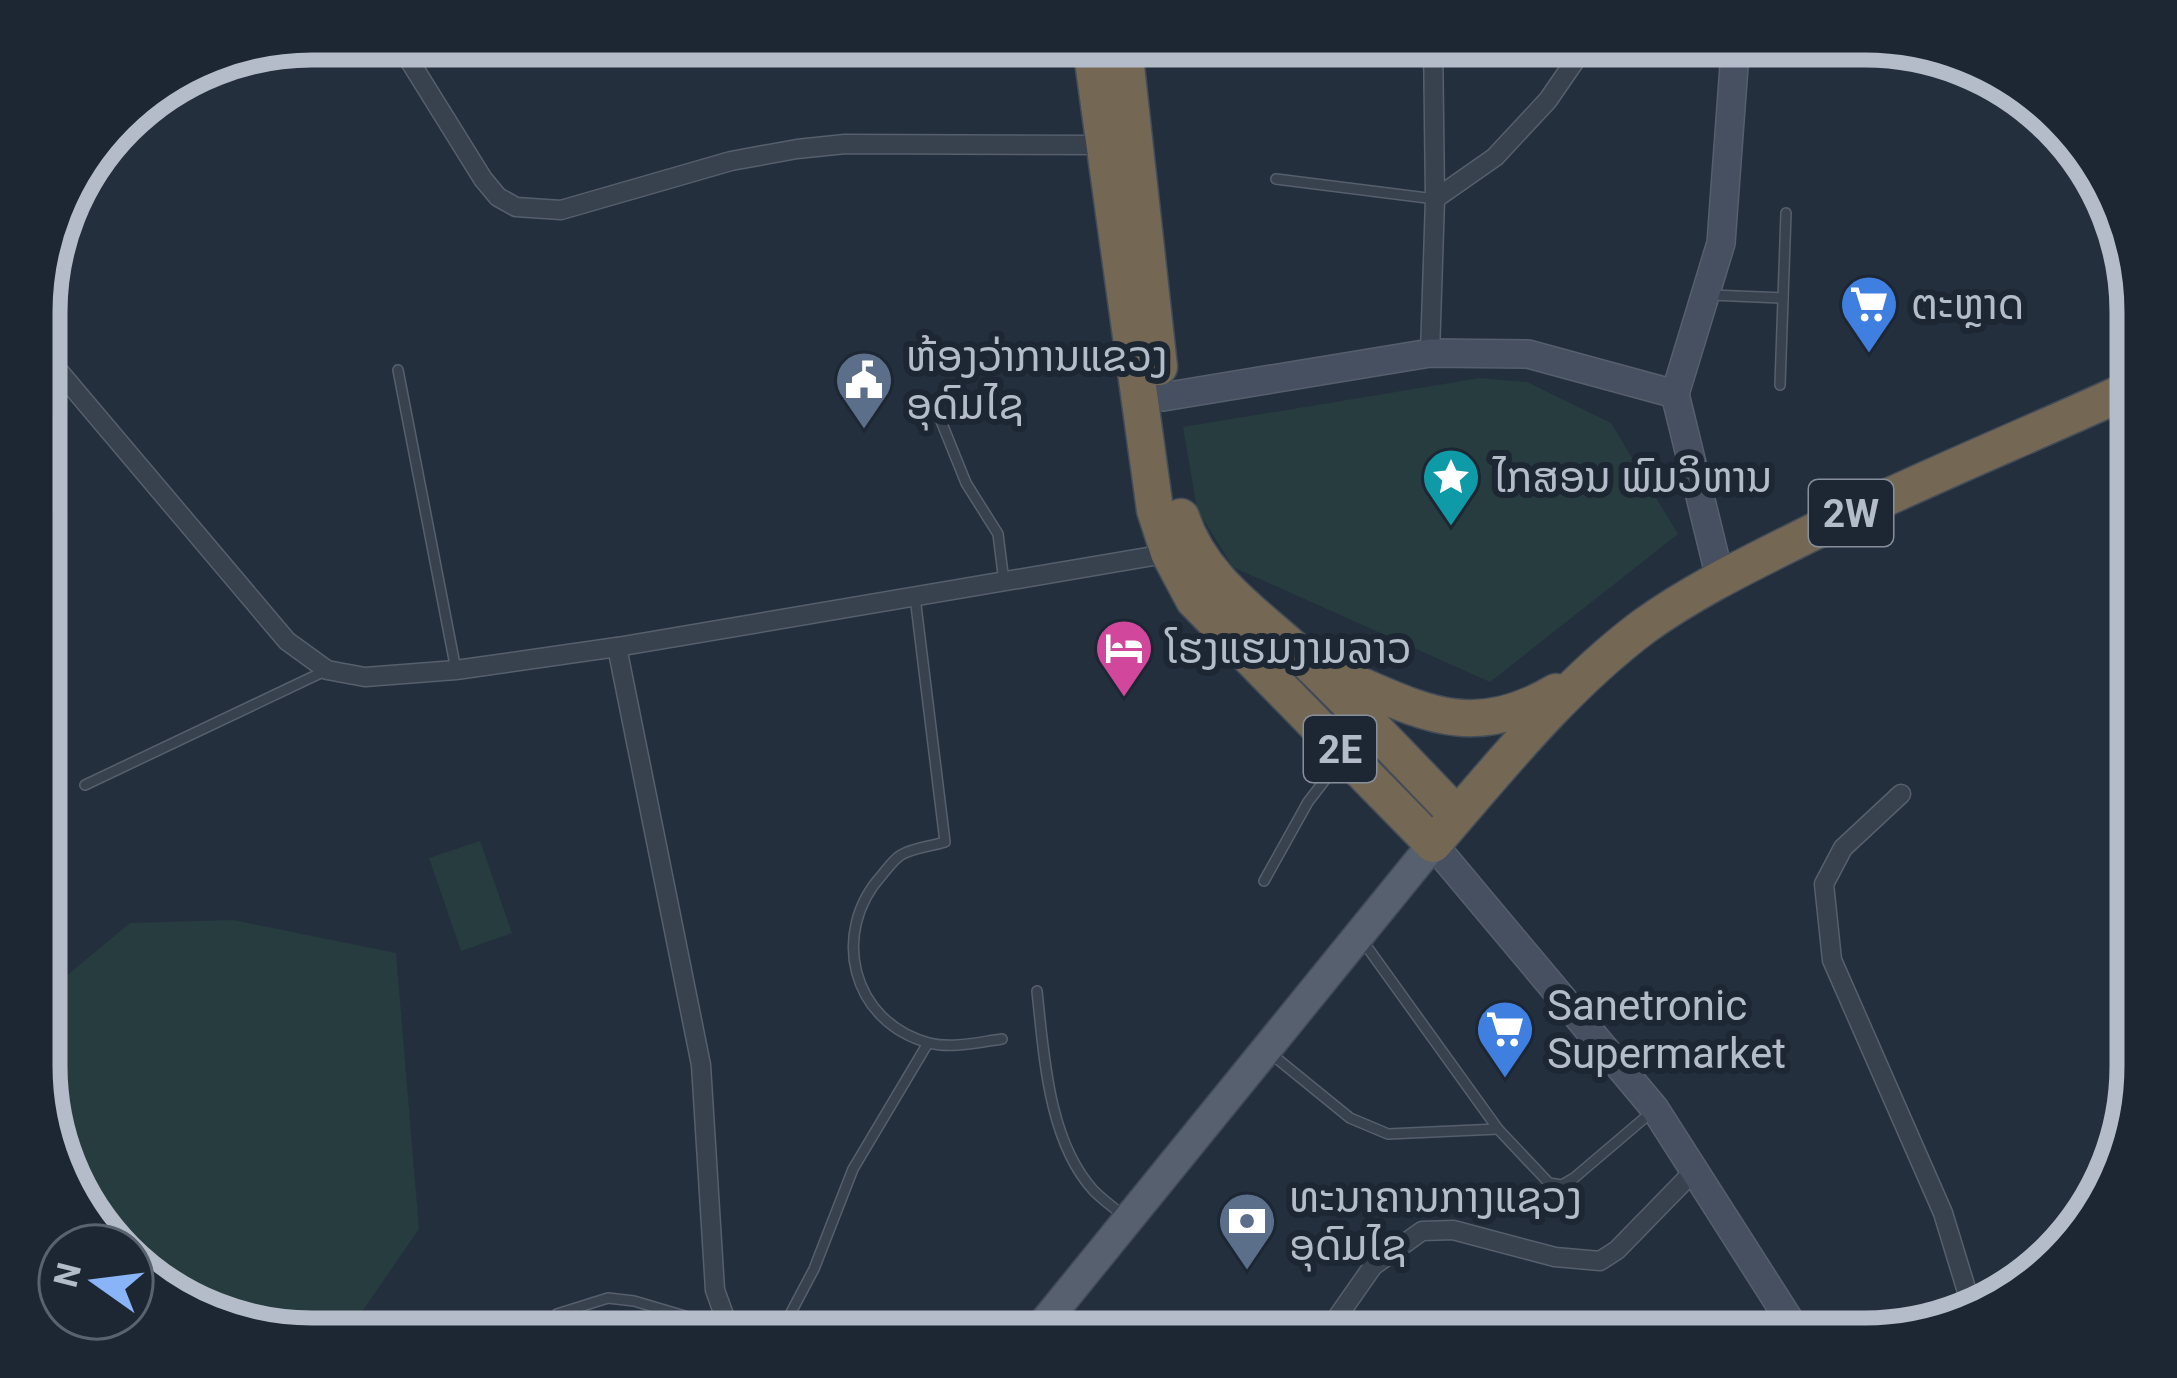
<svg xmlns="http://www.w3.org/2000/svg" width="2177" height="1378" font-family="Roboto,'Noto Sans Lao',sans-serif">
<style>
.green{fill:#263c3f}
.lines{fill:none;stroke-linecap:round;stroke-linejoin:round}
.lane-casing{stroke:#565f6c;stroke-width:12}
.street-casing{stroke:#565f6c;stroke-width:21}
.secondary-casing{stroke:#565f6c;stroke-width:30}
.primary-casing{stroke:#414a57;stroke-width:33}
.highway-casing{stroke:#434c59;stroke-width:39}
.lane{stroke:#38414e;stroke-width:9}
.street{stroke:#38414e;stroke-width:18}
.secondary{stroke:#465061;stroke-width:27}
.primary{stroke:#56606e;stroke-width:30}
.highway{stroke:#746855;stroke-width:36}
.labels{text-anchor:middle;stroke-width:12;stroke-linejoin:round;paint-order:stroke}
.shield{fill:#1d2633;stroke:#878f9c;stroke-width:3}
.shield-label{font-size:39px;font-weight:bold;fill:#b4bcc9}
.poi-label{font-size:42px;fill:#b4bcc9;stroke:#1d2633;text-anchor:start}
.rim{fill:none;stroke:#b4bcc9;stroke-width:15}
</style>
<rect width="100%" height="100%" fill="#242f3e"/>
<g class="green">
<polygon points="1480,378 1527,382 1611,423 1678,534 1490,682 1233,567 1197,509 1183,427"/>
<polygon points="480,841 512,933 461,951 429,858"/>
<polygon points="233,920 396,953 419,1229 343,1339 311,1339 161,1293 132,1263 132,1246 116,1246 76,1203 41,1101 41,997 130,923"/>
</g>
<g class="lines">
<g class="lane-casing">
<g id="lane">
<polyline points="1276,179 1435,199"/>
<polyline points="1711,295 1783,298"/>
<polyline points="398,370 456,670"/>
<polyline points="1780,385 1786,213"/>
<polyline points="937,411 966,483 998,534 1004,582"/>
<path d="M915 597 945 842C932 846 912 848 901 855 894 859 887 869 882 875 830 932 851 1022 929 1043 952 1049 979 1042 1002 1039"/>
<polyline points="85,785 327,670"/>
<polyline points="1264,881 1308,802 1341,759"/>
<polyline points="1362,940 1498,1129 1549,1183 1562,1185 1574,1178 1654,1110"/>
<path d="M1037 991C1044 1055 1048 1141 1094 1191 1103 1200 1114 1208 1124 1216"/>
<polyline points="1270,1053 1350,1118 1388,1134 1498,1129"/>
<polyline points="557,1314 608,1298 634,1301 729,1329"/>
<polyline points="777,1339 814,1269 853,1169 928,1043"/>
</g>
</g>
<g class="street-casing">
<g id="street">
<polyline points="396,39 483,179 498,197 516,207 561,210 731,161 797,149 845,144 1103,145"/>
<polyline points="1435,199 1495,157 1548,100 1590,39"/>
<polyline points="2114,218 2129,309 2136,386"/>
<polyline points="41,350 287,641 327,670 365,677 456,670 617,647 1171,553"/>
<polyline points="1430,353 1435,199 1433,39"/>
<polyline points="617,647 701,1065 715,1290 729,1329 740,1339"/>
<polyline points="1901,794 1843,848 1824,884 1832,960 1943,1213 1968,1295 1969,1313"/>
<polyline points="1871,1338 1888,1337"/>
<polyline points="1322,1339 1373,1266 1422,1231 1453,1230 1555,1257 1600,1261 1617,1250 1694,1171"/>
</g>
</g>
<g class="secondary-casing">
<g id="secondary">
<polyline points="1675,394 1721,243 1736,39"/>
<polyline points="1163,397 1430,353 1528,354 1675,394 1720,578"/>
<polyline points="1433,844 1655,1109 1801,1338"/>
</g>
</g>
<g class="primary-casing">
<polyline id="primary" points="1031,1339 1433,844"/>
</g>
<g class="highway-casing">
<g id="highway">
<path d="M1090 39 1155 510 1169 553 1194 600 1433 844C1499 768 1562 688 1643 627 1690 593 1743 567 1795 541 1907 485 2024 438 2137 386"/>
<polyline points="1123,39 1159,367"/>
<path d="M1181 517C1203 585 1266 620 1314 668 1363 716 1410 766 1457 815"/>
<path d="M1321 669C1411 704 1463 747 1556 692"/>
</g>
</g>
<use href="#lane" class="lane"/>
<use href="#street" class="street"/>
<use href="#secondary" class="secondary"/>
<use href="#primary" class="primary"/>
<use href="#highway" class="highway"/>
</g>
<defs>
<g id="supermarket-pin" transform="scale(3)"><path d="M0 17L-7.5 6A9.5 9.5 0 1 1 7.5 6Z" fill="#3f7fe0" stroke="#1d2633"/><path d="M-6-5.5h2.5l.6 2H6L4.5 2H-2.5L-4.4-4H-6ZM-1.5 3.2a1.3 1.3 0 1 0 .1 0ZM3 3.2a1.3 1.3 0 1 0 .1 0Z" fill="#fff"/></g>
<g id="civic-pin" transform="scale(3)"><path d="M0 17L-7.5 6A9.5 9.5 0 1 1 7.5 6Z" fill="#5c6f8a" stroke="#1d2633"/><path d="M-.6-6.5H3V-4.5H.6V-3L4-1V1h2V6H-6V1h2V-1L-.6-3ZM-1.2 2.5V6h2.4V2.5Z" fill="#fff"/></g>
<g id="sight-pin" transform="scale(3)"><path d="M0 17L-7.5 6A9.5 9.5 0 1 1 7.5 6Z" fill="#0f9aa8" stroke="#1d2633"/><path d="M0-6L1.8-2.2L6-1.7L2.9 1.2L3.7 5.4L0 3.3L-3.7 5.4L-2.9 1.2L-6-1.7L-1.8-2.2Z" fill="#fff"/></g>
<g id="hotel-pin" transform="scale(3)"><path d="M0 17L-7.5 6A9.5 9.5 0 1 1 7.5 6Z" fill="#d1479c" stroke="#1d2633"/><path d="M-6-4.5h1.5V1H6V5H4.5V3h-9V5H-6ZM-4 0a1.8 1.8 0 1 1 3.6 0ZM.5 0V-2.5h3Q6-2.5 6 0Z" fill="#fff"/></g>
<g id="bank-pin" transform="scale(3)"><path d="M0 17L-7.5 6A9.5 9.5 0 1 1 7.5 6Z" fill="#5c6f8a" stroke="#1d2633"/><path d="M-6-4H6V4H-6ZM0-2.3a2.3 2.3 0 1 0 0 4.6a2.3 2.3 0 1 0 0-4.6Z" fill="#fff"/></g>
</defs>
<g fill-rule="evenodd">
<use href="#supermarket-pin" x="1869" y="304"/>
<use href="#civic-pin" x="864" y="380"/>
<use href="#sight-pin" x="1451" y="477"/>
<use href="#hotel-pin" x="1124" y="648"/>
<use href="#supermarket-pin" x="1505" y="1029"/>
<use href="#bank-pin" x="1247" y="1221"/>
</g>
<g class="labels">
<g class="shield">
<rect x="1809" y="480" width="84" height="66" rx="9"/>
<rect x="1304" y="716" width="72" height="66" rx="9"/>
</g>
<g class="shield-label">
<text x="1851" y="527">2W</text>
<text x="1340" y="763">2E</text>
</g>
<g class="poi-label">
<text x="1911" y="319">ຕະຫຼາດ</text>
<text x="906" y="371">ຫ້ອງວ່າການແຂວງ<tspan x="906" dy="48">ອຸດົມໄຊ</tspan></text>
<text x="1493" y="492">ໄກສອນ ພົມວິຫານ</text>
<text x="1166" y="663">ໂຮງແຮມງາມລາວ</text>
<text x="1547" y="1020">Sanetronic<tspan x="1547" dy="48">Supermarket</tspan></text>
<text x="1289" y="1212">ທະນາຄານກາງແຊວງ<tspan x="1289" dy="48">ອຸດົມໄຊ</tspan></text>
</g>
</g>
<path d="M0 0H2177V1378H0ZM312 60H1865A252 252 0 0 1 2117 312V1066A252 252 0 0 1 1865 1318H312A252 252 0 0 1 60 1066V312A252 252 0 0 1 312 60Z" fill="#1d2633" fill-rule="evenodd"/>
<path class="rim" d="M312 60H1865A252 252 0 0 1 2117 312V1066A252 252 0 0 1 1865 1318H312A252 252 0 0 1 60 1066V312A252 252 0 0 1 312 60Z"/>
<g transform="translate(96 1282) rotate(284)"><circle r="57" fill="#1d2633" stroke="#59626f" stroke-width="3"/>
<path d="M0-9L21 45L0 30L-21 45Z" fill="#8ab4f8"/>
<text y="-18" font-size="33" font-weight="bold" text-anchor="middle" fill="#b4bcc9">N</text>
</g>
</svg>
